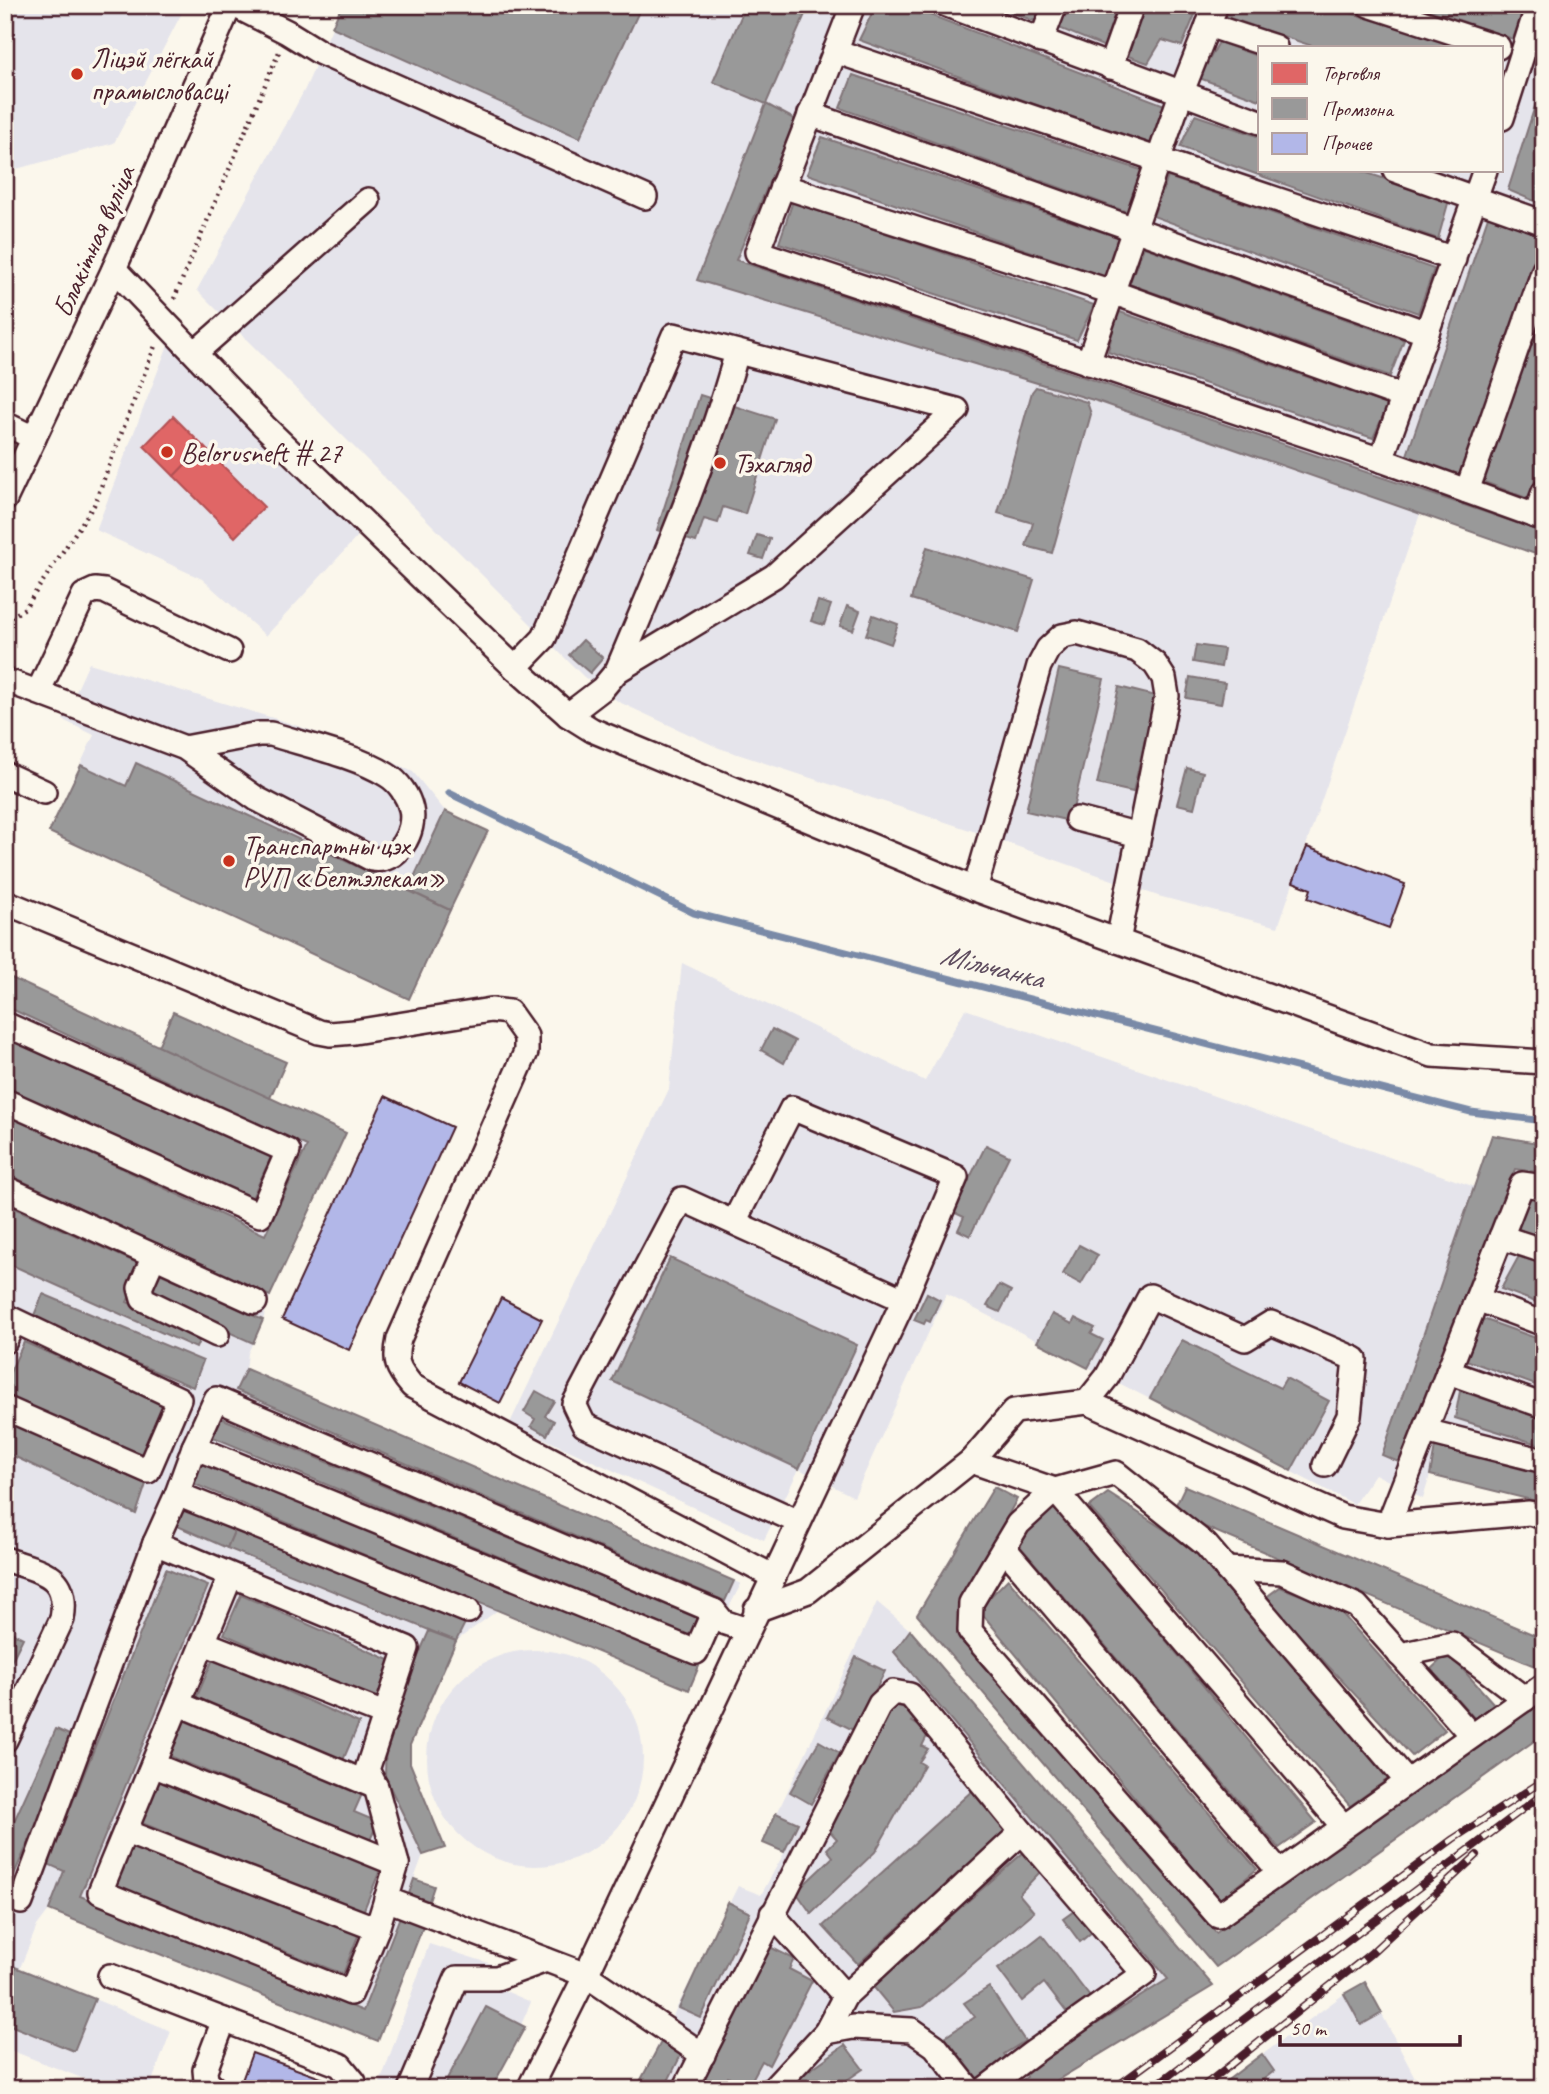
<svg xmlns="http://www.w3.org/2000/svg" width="1549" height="2094" font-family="Caveat,sans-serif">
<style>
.built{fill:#e5e4eb;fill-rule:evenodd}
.shops{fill:#e06666;stroke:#b35154;stroke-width:2}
.industry{fill:#999;stroke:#817478;stroke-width:2}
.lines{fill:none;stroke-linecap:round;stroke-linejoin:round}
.stream{stroke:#7a8aa7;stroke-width:7}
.building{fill:#b2b7e8;stroke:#4a1f2b;stroke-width:2}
.minor-casing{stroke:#4a1f2b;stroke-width:28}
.path{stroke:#4a1f2b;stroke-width:4.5;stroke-dasharray:2 5;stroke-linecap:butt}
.minor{stroke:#fbf7ec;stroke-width:23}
.rail-casing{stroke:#4a1f2b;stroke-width:8}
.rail{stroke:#fbf7ec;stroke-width:5;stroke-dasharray:16;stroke-linecap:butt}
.poi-dot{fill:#c8321e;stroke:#fbf7ec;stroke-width:2.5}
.labels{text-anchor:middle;stroke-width:7;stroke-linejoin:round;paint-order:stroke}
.poi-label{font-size:28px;fill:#4a1f2b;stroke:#fbf7ec;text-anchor:start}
.street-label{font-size:28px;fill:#4a1f2b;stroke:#fbf7ec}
.water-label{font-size:30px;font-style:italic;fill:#5e4c5e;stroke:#fbf7ec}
</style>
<rect width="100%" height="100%" fill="#fbf7ec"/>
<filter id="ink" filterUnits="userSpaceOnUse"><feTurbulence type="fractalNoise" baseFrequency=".0143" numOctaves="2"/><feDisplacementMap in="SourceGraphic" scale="14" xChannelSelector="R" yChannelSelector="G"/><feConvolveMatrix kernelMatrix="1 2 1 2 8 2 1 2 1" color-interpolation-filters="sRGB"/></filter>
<g filter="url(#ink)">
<g class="built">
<polygon points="5,5 186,5 114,143 5,172"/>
<path d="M342 5H1544V557L1420 514 1278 927 1158 896 973 831 719 748 619 702 584 677 197 290 305 89ZM1260 47H1502V170H1260Z"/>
<polygon points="168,345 358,536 266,636 202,579 96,530"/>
<polygon points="89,663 283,721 368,750 413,772 445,811 488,831 409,999 49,832 94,735 63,720"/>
<polygon points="682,963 925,1081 965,1009 1475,1187 1492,1135 1544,1144 1544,1503 1430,1475 1423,1499 1375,1474 1354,1504 946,1294 854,1497 799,1469 764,1540 510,1423 669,1089"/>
<polygon points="5,975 346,1133 270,1296 263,1320 248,1353 246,1370 741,1584 699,1666 498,1610 456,1641 410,1745 410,1763 445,1848 423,1855 414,1879 434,1886 424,1913 424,1924 378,2041 49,1910 37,1926 20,1968 171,2031 149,2089 110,2089 5,2048"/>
<polygon points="877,1602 910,1630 1213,1986 1056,2080 1060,2089 636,2089 738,1886 761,1895 784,1853 763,1843"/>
<circle cx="535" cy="1758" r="108"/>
<polygon points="429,1944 498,1966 496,1987 531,2002 521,2025 525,2027 491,2089 378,2089"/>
<polygon points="1365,1982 1421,2089 1216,2089 1344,1994"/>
</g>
<g class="shops">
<polygon points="173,416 203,446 174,476 144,446"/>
<polygon points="203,446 264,507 235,537 174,476"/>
</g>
<g class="industry">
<polygon points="342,5 642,5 580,138 332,27"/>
<polygon points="746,5 809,5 766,104 713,82"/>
<polygon points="876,5 904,5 1170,107 1154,148 859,40"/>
<polygon points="993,5 1040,5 1034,21"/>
<polygon points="1067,5 1119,5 1105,47 1059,28"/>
<polygon points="1145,5 1199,5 1182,46 1162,40 1148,63 1128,56"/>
<polygon points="1229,5 1324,5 1461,47 1315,47 1224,16"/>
<polygon points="1416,5 1525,5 1513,39"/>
<polygon points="1219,42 1260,57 1260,100 1199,78"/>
<polygon points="853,75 1144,171 1130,213 840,108"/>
<polygon points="1544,78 1544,205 1508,190"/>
<polygon points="766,104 796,120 736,260 1544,532 1544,557 1100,402 697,280"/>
<polygon points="1195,115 1260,137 1260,170 1358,170 1449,200 1438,239 1180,147"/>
<polygon points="822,137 1126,240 1108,278 807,174"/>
<polygon points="1168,177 1434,269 1418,313 1153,216"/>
<polygon points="793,201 1094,305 1077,340 779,243"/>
<polygon points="1489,214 1543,233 1460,476 1406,458"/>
<polygon points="1144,247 1404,340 1390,376 1129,284"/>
<polygon points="1544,300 1544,458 1529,499 1479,480"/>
<polygon points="1117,311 1388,405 1373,438 1108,352"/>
<polygon points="1036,387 1087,402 1091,414 1052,553 1026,546 1033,523 998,513 1032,392"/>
<polygon points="700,395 775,419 745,514 723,507 718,523 704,519 696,542 657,530"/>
<polygon points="757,535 770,539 763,559 750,555"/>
<polygon points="927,547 1034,580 1018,632 911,599"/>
<polygon points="818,601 831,605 824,625 811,621"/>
<polygon points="847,606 860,611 853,630 840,626"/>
<polygon points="873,615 898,624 891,644 866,635"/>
<polygon points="583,640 603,658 590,673 569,655"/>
<polygon points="1196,645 1224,649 1221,667 1193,662"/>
<polygon points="1059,669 1104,679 1070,821 1026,811"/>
<polygon points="1190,677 1225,683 1221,704 1186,698"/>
<polygon points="1119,687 1155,696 1133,792 1097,784"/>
<polygon points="136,763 450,910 409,999 49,832 81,765 126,786"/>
<polygon points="1187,768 1203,772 1194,808 1177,804"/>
<polygon points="445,811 488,831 450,910 408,890"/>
<polygon points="5,975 346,1133 270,1296 5,1173 5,1114 265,1235 307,1146 5,1006"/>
<polygon points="173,1012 286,1062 270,1098 158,1046"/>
<polygon points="772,1029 795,1041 784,1063 761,1050"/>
<polygon points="5,1036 272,1155 252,1198 5,1087"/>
<polygon points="1492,1135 1544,1144 1544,1173 1515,1169 1403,1464 1382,1455"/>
<polygon points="986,1145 1009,1156 970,1236 958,1230 964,1217 953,1212"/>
<polygon points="1532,1193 1544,1197 1544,1237 1517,1230"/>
<polygon points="5,1204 144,1266 127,1302 201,1336 196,1348 5,1262"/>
<polygon points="1079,1245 1098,1255 1081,1284 1063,1274"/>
<polygon points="1519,1256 1544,1265 1544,1305 1501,1289"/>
<polygon points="670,1258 857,1345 799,1469 612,1381"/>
<polygon points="155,1271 263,1320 253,1343 144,1294"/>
<polygon points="999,1285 1011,1291 1000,1312 987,1306"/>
<polygon points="927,1293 940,1300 930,1322 926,1320 924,1324 914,1320"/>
<polygon points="43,1294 203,1361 193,1387 32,1320"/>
<polygon points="1052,1314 1072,1324 1075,1318 1095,1328 1091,1334 1103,1340 1088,1368 1037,1342"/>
<polygon points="1483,1319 1544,1341 1544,1388 1466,1360"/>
<polygon points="1182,1340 1280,1388 1286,1378 1329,1401 1291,1471 1150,1398"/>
<polygon points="24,1342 171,1407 148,1458 5,1395 5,1383"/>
<polygon points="246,1369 734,1581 725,1601 236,1390"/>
<polygon points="536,1391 554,1401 545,1416 554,1421 547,1435 531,1426 535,1419 524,1412"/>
<polygon points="1460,1391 1544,1418 1544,1446 1455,1418"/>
<polygon points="221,1418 704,1620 696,1639 213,1437"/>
<polygon points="5,1419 147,1481 136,1514 5,1452"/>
<polygon points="1436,1441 1544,1469 1544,1503 1430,1475"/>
<polygon points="202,1460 699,1666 689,1690 192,1483"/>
<polygon points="1185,1486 1544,1639 1544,1670 1172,1513"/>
<polygon points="994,1487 1017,1499 958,1605 958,1631 1216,1933 1544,1699 1544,1734 1216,1967 917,1615"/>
<polygon points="1108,1493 1191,1547 1388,1779 1350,1806 1089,1507"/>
<polygon points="183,1503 236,1527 227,1548 173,1524"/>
<polygon points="1053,1504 1316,1822 1279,1848 1013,1538"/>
<polygon points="236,1527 467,1619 456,1641 227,1548"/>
<polygon points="166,1569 208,1586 80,1896 363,2011 401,1914 424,1924 378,2041 49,1910 64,1871 48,1864"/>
<polygon points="1008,1579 1257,1869 1220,1900 978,1609"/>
<polygon points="1280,1587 1339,1610 1445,1730 1412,1756 1265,1598"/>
<polygon points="241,1595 394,1662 377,1701 224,1634"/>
<polygon points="5,1629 23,1638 5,1674"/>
<polygon points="910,1630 1213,1986 1056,2081 1060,2089 1009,2089 1027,2077 1024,2070 1168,1979 894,1652"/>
<polygon points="429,1631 456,1641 410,1745 410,1763 445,1848 423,1855 385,1777 386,1730"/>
<polygon points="1448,1653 1494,1704 1475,1719 1431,1669"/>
<polygon points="856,1657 885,1671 855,1731 827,1717"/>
<polygon points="213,1659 359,1723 341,1765 195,1701"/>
<polygon points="895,1703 916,1715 912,1722 929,1732 922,1746 928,1749 919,1762 924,1765 875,1852 811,1913 796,1892 833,1857 827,1849 837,1839 827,1828"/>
<polygon points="185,1720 362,1794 354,1812 378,1822 370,1840 170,1756"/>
<polygon points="56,1729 76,1738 5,1894 5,1841"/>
<polygon points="819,1741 840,1753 811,1804 790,1792"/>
<polygon points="159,1779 381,1868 363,1912 142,1823"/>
<polygon points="973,1790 1008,1828 858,1964 823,1926"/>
<polygon points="776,1813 798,1823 784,1852 763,1843"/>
<polygon points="128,1843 359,1933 343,1974 112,1884"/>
<polygon points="1023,1853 1040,1872 1019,1894 1034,1912 922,2007 894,2012 872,1985"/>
<polygon points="414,1879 434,1886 429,1901 409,1894"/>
<polygon points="728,1902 750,1913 701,2018 679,2008"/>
<polygon points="1077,1909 1093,1931 1080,1942 1063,1919"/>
<polygon points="1042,1935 1090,1997 1068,2014 1044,1983 1022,2001 998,1969"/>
<polygon points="768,1946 794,1959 789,1969 812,1981 769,2065 762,2061 748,2087 728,2077 722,2089 695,2089"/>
<polygon points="5,1963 95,1999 74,2051 5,2023"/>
<polygon points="1365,1982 1382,2013 1361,2025 1344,1994"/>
<polygon points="989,1987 1025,2041 1004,2054 1009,2061 979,2080 945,2037 975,2017 964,2003"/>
<polygon points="486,2007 525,2027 491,2089 442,2089"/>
<polygon points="661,2042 682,2053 664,2089 636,2089"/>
<polygon points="845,2045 863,2069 834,2089 783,2089"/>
<polygon points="1262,2054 1274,2071 1251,2089 1216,2089"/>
</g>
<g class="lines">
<polyline class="stream" points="449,793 694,913 1471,1112 1544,1121"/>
</g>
<g class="building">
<polygon points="1307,847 1405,884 1389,928 1308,898 1311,889 1293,882"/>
<polygon points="385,1096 452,1127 349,1350 282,1319"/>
<polygon points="501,1298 542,1319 500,1403 459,1382"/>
<polygon points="252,2053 335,2083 332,2089 248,2089 240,2086"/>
</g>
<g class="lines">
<g class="minor-casing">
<g id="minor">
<polyline points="234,5 287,32 321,53 645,197"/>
<polyline points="853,5 757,252 1381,460 1544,519"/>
<polyline points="947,5 1260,122"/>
<polyline points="1369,5 1498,47"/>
<polyline points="1208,25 1275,47"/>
<polyline points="1041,41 1055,5"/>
<polyline points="835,51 1454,259"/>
<polyline points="1110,67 1132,5"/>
<polyline points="810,114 1427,333"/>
<polyline points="1502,118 1538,5"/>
<polyline points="1395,170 1544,223"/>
<polyline points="782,186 1112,292 1404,397"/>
<polyline points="114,269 264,426 515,668 568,715 592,730 975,889 1432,1055 1544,1062"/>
<polyline points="195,353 368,200"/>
<polyline points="1088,363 1181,94 1216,5"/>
<polyline points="5,424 34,438"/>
<polyline points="1381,460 1485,170"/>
<polyline points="1467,491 1544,270"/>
<polyline points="5,499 114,269 230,5"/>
<polyline points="1535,516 1544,492"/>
<polyline points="515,668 544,638 674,335 957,410 774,576 617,671 602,689 568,715"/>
<path d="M617 671C661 566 707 461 737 352"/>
<path d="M5 680 185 748 257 799 372 859C398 864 416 831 411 809 408 796 399 782 387 775 357 756 306 745 271 734H259L185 748"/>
<polyline points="38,692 84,595 95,590 104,591 229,651"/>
<polyline points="5,774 44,792"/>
<polyline points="1077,819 1139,835"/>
<polyline points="975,889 1039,666 1048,649 1062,636 1077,633 1137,650 1155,664 1164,678 1167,696 1118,941"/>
<path d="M5 902 319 1032 330 1034 354 1032 491 1010 509 1012 526 1036V1052L399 1339C394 1362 397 1368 412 1386L772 1576"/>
<polyline points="5,1024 288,1151 260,1215 5,1101"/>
<polyline points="5,1188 255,1302"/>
<polyline points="734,1222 792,1108 956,1177 904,1300"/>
<polyline points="1501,1237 1544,1251"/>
<polyline points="154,1256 140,1288 143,1299 217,1335"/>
<polyline points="1477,1299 1544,1324"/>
<polyline points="5,1316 179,1399 148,1471 5,1408"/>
<polyline points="5,1341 14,1321"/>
<polyline points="1448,1372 1544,1406"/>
<polyline points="1087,1402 1107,1377 1150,1296 1245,1339 1271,1323 1355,1359 1349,1416 1325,1465"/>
<polyline points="1425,1431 1544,1461"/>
<polyline points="194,1447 696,1652 714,1611"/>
<polyline points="971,1461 1055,1490 1343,1826"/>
<polyline points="177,1494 155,1543 231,1575 100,1892 351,1993 377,1929 397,1864 376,1787 367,1770 407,1648 231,1575"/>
<polyline points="1388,1525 1522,1184 1544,1187"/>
<polyline points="1004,1548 1279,1871"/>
<path d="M5 1559C41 1572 70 1573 62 1619L5 1740"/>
<polyline points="1226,1569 1282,1572 1357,1606 1472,1736"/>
<polyline points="756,1610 808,1591 971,1461 1014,1411 1087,1402 1343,1517 1388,1525 1529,1513 1544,1517"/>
<polyline points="468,1611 177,1494 194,1447 216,1399 714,1611 723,1622 747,1630"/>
<polyline points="204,1643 384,1714"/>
<polyline points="1400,1655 1452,1644 1525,1699"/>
<polyline points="179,1704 376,1787"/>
<polyline points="153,1765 397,1864"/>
<polyline points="1407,1781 1206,1545 1116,1473 1055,1490 1018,1524 971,1603 970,1631 1218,1916 1543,1686"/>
<polyline points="126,1832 377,1929"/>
<polyline points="386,1899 586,1975 703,2055"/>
<polyline points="21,1902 155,1543"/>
<polyline points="772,1914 845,1996"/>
<polyline points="110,1976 340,2065 354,2082 354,2089"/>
<polyline points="826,2032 853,2027 912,2030 935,2046 969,2089"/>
<polyline points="215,2089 206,2081 205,2070 224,2020"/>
<polyline points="410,2089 457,1978 497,1978 546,1960"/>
<polyline points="529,2089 586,1975 904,1300 682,1199 574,1404 584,1425 799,1522"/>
<polyline points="685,2089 880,1704 893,1692 910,1695 1022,1832 1144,1974 1031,2054 985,2089"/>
<polyline points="773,2089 826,2032 845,1996 1022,1832"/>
</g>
</g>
<g class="path">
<polyline points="174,299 279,52"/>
<polyline points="5,621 25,608 94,505 155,346"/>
</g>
<use href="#minor" class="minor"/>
<g class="rail-casing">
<g id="rail">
<polyline points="1113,2089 1453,1839 1544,1780"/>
<polyline points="1151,2089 1543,1794"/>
<polyline points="1200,2089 1370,1954 1477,1855"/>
</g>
</g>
<use href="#rail" class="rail"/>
</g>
</g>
<g class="poi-dot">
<circle cx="77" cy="74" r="7"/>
<circle cx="167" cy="452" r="7"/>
<circle cx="720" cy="463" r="7"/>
<circle cx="229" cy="861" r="7"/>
</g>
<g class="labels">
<g class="poi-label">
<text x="91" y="68">Ліцэй лёгкай<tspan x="91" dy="32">прамысловасці</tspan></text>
<text x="181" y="462">Belorusneft # 27</text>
<text x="734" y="473">Тэхагляд</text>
<text x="243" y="855">Транспартны цэх<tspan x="243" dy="32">РУП «Белтэлекам»</tspan></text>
</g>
<g class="street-label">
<text transform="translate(93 241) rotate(-66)" y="10">Блакітная вуліца</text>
</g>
<g class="water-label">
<text transform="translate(992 966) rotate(14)" y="10">Мільчанка</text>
</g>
</g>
<rect width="1549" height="2094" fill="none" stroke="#fbf7ec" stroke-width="28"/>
<rect x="14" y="14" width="1521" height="2066" fill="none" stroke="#4a1f2b" stroke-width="2.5" filter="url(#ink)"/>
<rect x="1258" y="46" width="245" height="126" fill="#fbf7ec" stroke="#b4a19f" stroke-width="2"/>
<rect x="1272" y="63" width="35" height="21" fill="#e06666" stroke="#b4a19f" stroke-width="2"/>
<text x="1322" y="80" font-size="21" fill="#4a1f2b">Торговля</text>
<rect x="1272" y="98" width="35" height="21" fill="#999999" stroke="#b4a19f" stroke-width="2"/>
<text x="1322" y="116" font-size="21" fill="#4a1f2b">Промзона</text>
<rect x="1272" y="133" width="35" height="21" fill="#b2b7e8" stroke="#b4a19f" stroke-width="2"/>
<text x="1322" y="150" font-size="21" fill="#4a1f2b">Прочее</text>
<path d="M1280 2035v10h180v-10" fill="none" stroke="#4a1f2b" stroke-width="3.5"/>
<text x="1290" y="2035" font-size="21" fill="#4a1f2b" stroke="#fbf7ec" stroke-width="5" paint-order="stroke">50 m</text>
</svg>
